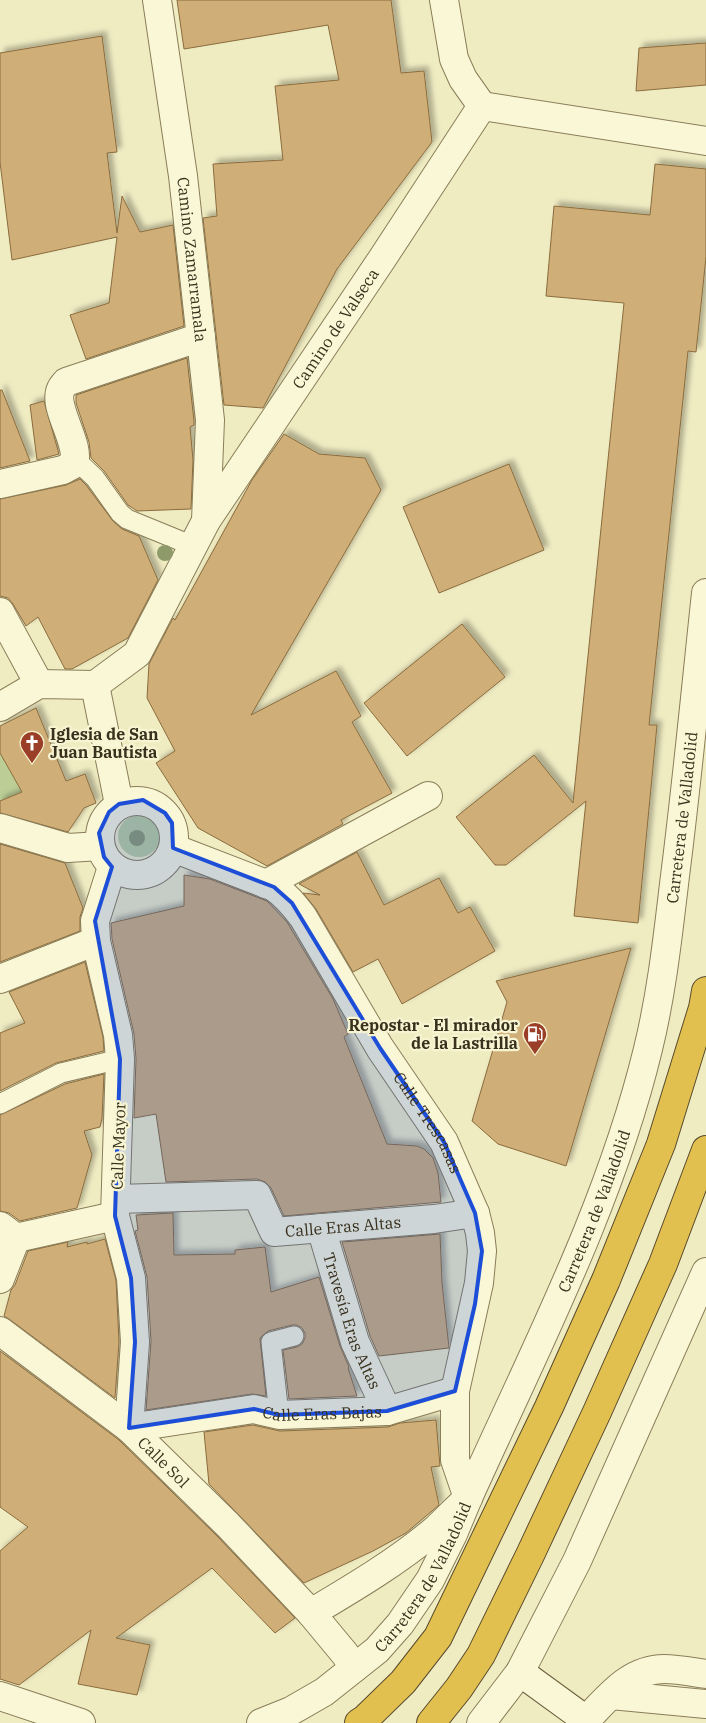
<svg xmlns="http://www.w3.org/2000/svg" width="706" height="1723" font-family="'IBM Plex Serif',serif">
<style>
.green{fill:#bcce96}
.building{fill:#cfae77;stroke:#8a6c3e;filter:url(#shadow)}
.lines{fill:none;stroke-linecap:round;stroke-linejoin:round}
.lane-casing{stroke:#8a7d59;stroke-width:21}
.street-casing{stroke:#8a7d59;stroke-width:30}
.secondary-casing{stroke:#6c5e3c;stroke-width:30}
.highway-casing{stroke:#584a2d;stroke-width:30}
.lane{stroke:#faf7d6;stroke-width:19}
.street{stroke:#faf7d6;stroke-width:28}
.secondary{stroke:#faf7d6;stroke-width:28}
.highway{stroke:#e2c050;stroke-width:28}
.tree{fill:#8f9a6b}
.marked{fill:#1d4ed8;fill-opacity:0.2;stroke:#1d4ed8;stroke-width:4;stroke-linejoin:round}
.labels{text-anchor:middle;stroke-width:4.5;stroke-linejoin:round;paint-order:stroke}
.street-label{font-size:16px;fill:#39311d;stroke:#f7f4d2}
.poi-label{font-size:16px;font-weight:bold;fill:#39311d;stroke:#f7f4d2;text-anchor:start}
</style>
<defs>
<filter id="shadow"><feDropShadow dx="4.5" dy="-4.5" stdDeviation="2.5" flood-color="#0004"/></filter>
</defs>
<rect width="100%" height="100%" fill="#f0ecc2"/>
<g class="green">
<polygon points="0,753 22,792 3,800 14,827 0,823"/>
<circle cx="139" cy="836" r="21"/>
</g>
<g class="building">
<polygon points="177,0 391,0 401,73 424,71 432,142 337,269 263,408 224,405 203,218 217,216 213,164 283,160 275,86 339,80 328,25 184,49"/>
<polygon points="102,36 117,152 107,153 117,233 122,196 140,232 173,225 184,326 86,359 70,315 109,303 117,237 12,260 0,162 0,53"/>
<polygon points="706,43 706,85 636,91 639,48"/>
<polygon points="655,164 706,169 706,257 696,352 688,351 649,725 657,725 638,923 574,916 586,801 506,865 495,865 456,817 534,755 573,803 624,303 546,296 554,206 650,215"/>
<polygon points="187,358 194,421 194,425 190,427 193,460 191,509 137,511 128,505 104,471 91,458 89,442 76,403 76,395"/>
<polygon points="0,390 2,390 30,461 0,468"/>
<polygon points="44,401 59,454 37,460 30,405"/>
<polygon points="284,434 319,454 365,458 381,490 251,715 336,671 361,716 352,722 392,793 341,820 343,824 267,866 198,828 156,763 175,751 147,698 149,664 173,618 175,620 252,480"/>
<polygon points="509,464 544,550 439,593 403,507"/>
<polygon points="80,479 86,485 113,521 122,529 139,536 158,580 128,638 72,669 65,669 38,617 26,626 13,604 8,598 0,596 0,499 66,485"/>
<polygon points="462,624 505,677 407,756 364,703"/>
<polygon points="36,708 66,781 85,774 96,803 84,808 68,832 0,813 0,801 22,792 0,753 0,726"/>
<polygon points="0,844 65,863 83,908 80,917 80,931 0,962"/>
<polygon points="357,852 384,905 439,878 458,913 470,907 495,951 402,1004 378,959 353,972 316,909 303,893 320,895 299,884"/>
<polygon points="184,875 210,879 267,901 287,922 333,999 348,1034 344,1037 387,1144 417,1146 424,1149 433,1158 438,1173 441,1202 284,1216 271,1188 265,1182 257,1179 166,1182 156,1114 134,1118 136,1059 134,1034 112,939 111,923 184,906"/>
<polygon points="631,948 566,1166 498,1144 472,1121 507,1002 496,981"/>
<polygon points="85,962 103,1037 104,1051 56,1063 0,1091 0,1033 25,1023 9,992"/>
<polygon points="104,1074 102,1118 100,1127 84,1131 92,1155 77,1208 20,1221 9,1213 0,1211 0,1115 65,1084"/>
<polygon points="173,1213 174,1255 235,1254 235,1250 265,1247 271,1292 319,1277 340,1346 349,1367 348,1368 357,1396 289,1399 283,1350 297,1347 302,1344 305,1338 305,1333 302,1328 297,1325 292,1325 268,1331 260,1338 266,1396 252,1394 146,1410 151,1341 147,1277 135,1231 138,1230 136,1215"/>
<polygon points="440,1234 442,1283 449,1348 379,1356 370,1336 342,1242"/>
<polygon points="105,1239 116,1280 119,1342 115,1398 9,1319 4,1316 11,1290 15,1285 28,1251 68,1242 67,1247 87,1242 87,1244"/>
<polygon points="0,1351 119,1440 217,1536 295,1618 275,1633 212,1568 116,1638 150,1645 137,1695 78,1684 91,1630 19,1685 0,1679 0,1551 28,1527 0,1507"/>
<polygon points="436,1420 440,1466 431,1467 439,1505 406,1533 373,1551 304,1583 209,1484 204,1432 253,1425 280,1431 388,1427 400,1423"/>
</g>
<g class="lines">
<g class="lane-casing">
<g id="lane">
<polyline points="75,459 95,478 120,513 127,519 193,546"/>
<polyline points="0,1104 61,1073 120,1059"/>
<polyline points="279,1415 271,1342 294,1336"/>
</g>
</g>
<g class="street-casing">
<g id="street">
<path id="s1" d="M157 0 183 176 210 420 206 521"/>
<polyline points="444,0 454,59 463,79 482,106"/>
<polyline points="482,106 706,141"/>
<path d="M0 484 63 470 74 464C81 444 52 407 61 389 62 386 64 385 66 382L201 337"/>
<polyline points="0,612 39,684"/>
<path id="s2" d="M95 685 137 654 206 521 382 259 482 106"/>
<polyline points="95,685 119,804"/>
<polyline points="0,707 39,684 95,685"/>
<circle cx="137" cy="838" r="37"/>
<polyline points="0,828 68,848 100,846"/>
<path id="s3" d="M173 848 274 887C286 895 294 905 303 917L380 1048 444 1142 475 1213 480 1233 482 1251 479 1283 455 1391V1460L468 1498C457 1508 446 1520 435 1530 397 1562 353 1588 311 1613"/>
<path id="s4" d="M112 867 95 921 96 941 118 1035 120 1059 115 1216 131 1278 135 1342 129 1428 254 1409 279 1415 387 1411 455 1391"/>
<polyline points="266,884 428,796"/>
<polyline points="0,979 96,941"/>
<path id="s5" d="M116 1199 257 1195 274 1232 434 1219 475 1213"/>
<polyline points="0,1226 16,1238 115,1216"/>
<path id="s6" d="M321 1228 355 1342 387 1411"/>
<polyline points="0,1279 16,1238"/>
<path id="s7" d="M0 1331 129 1428 228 1525 311 1613 345 1654 354 1668"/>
<polyline points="611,1695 706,1704"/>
<polyline points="0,1696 81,1723"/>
<path d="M586 1720C608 1698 629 1669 664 1669 678 1669 692 1672 706 1674"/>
<path id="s8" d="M261 1723 291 1711 324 1692 377 1650 400 1624 430 1580 453 1534 468 1498C534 1351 610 1206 648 1049 662 992 668 934 675 876 687 782 696 687 706 593"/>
<polyline points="481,1723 520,1672 577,1561 706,1272"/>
</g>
</g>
<g class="secondary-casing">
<polyline id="secondary" points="520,1672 586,1720 584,1723"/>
</g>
<g class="highway-casing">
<g id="highway">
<polyline points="359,1723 365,1719 403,1682 438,1637 549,1407 606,1280 661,1144 703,1008 706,991"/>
<polyline points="431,1723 459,1688 481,1655 530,1555 597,1412 663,1264 706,1150"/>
</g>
</g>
<use href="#lane" class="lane"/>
<use href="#street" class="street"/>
<use href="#secondary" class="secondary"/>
<use href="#highway" class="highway"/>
</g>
<g class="tree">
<circle cx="165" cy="553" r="8"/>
<circle cx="137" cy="838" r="8"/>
</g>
<path class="marked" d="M143 800 165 813 172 823 173 848 274 887 292 903 380 1048 444 1142 475 1213 482 1251 475 1304 455 1391 387 1411 279 1415 254 1409 129 1428 135 1342 131 1278 115 1216 120 1059 95 921 112 867 104 857 99 833 109 812 119 804Z"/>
<defs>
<g id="church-pin" transform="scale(1.25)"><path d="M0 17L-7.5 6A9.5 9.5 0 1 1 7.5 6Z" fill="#9b3e27" stroke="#f7f4d2"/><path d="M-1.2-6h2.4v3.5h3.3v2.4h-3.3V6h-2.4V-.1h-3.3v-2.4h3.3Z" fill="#fff"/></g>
<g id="fuel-pin" transform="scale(1.25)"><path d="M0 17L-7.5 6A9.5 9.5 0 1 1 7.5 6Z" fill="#9b3e27" stroke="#f7f4d2"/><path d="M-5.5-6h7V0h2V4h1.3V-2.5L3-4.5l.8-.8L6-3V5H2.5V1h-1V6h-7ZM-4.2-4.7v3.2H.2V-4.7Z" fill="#fff"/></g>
</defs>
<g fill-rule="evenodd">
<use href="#church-pin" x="32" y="743"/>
<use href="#fuel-pin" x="535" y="1034"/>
</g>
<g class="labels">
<g class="street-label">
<text dy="6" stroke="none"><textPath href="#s1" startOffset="262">Camino Zamarramala</textPath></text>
<text dy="6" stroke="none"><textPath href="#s2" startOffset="434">Camino de Valseca</textPath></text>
<text dy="6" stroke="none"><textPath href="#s8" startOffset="1035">Carretera de Valladolid</textPath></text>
<text dy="6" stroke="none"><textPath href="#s3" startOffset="391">Calle Trescasas</textPath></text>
<text transform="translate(118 1146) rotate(-88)" y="6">Calle Mayor</text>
<text dy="6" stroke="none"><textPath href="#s8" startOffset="630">Carretera de Valladolid</textPath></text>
<text dy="6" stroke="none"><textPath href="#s5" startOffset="251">Calle Eras Altas</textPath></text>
<text dy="6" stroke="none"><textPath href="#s6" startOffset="98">Travesía Eras Altas</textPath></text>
<text dy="6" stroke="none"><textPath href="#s4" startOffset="764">Calle Eras Bajas</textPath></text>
<text dy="6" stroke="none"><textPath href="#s7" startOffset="210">Calle Sol</textPath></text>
<text dy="6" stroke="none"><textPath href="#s8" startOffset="225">Carretera de Valladolid</textPath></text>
</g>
<g class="poi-label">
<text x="50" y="740">Iglesia de San<tspan x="50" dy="18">Juan Bautista</tspan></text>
<text x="518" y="1031" text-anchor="end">Repostar - El mirador<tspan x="518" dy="18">de la Lastrilla</tspan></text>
</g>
</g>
</svg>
